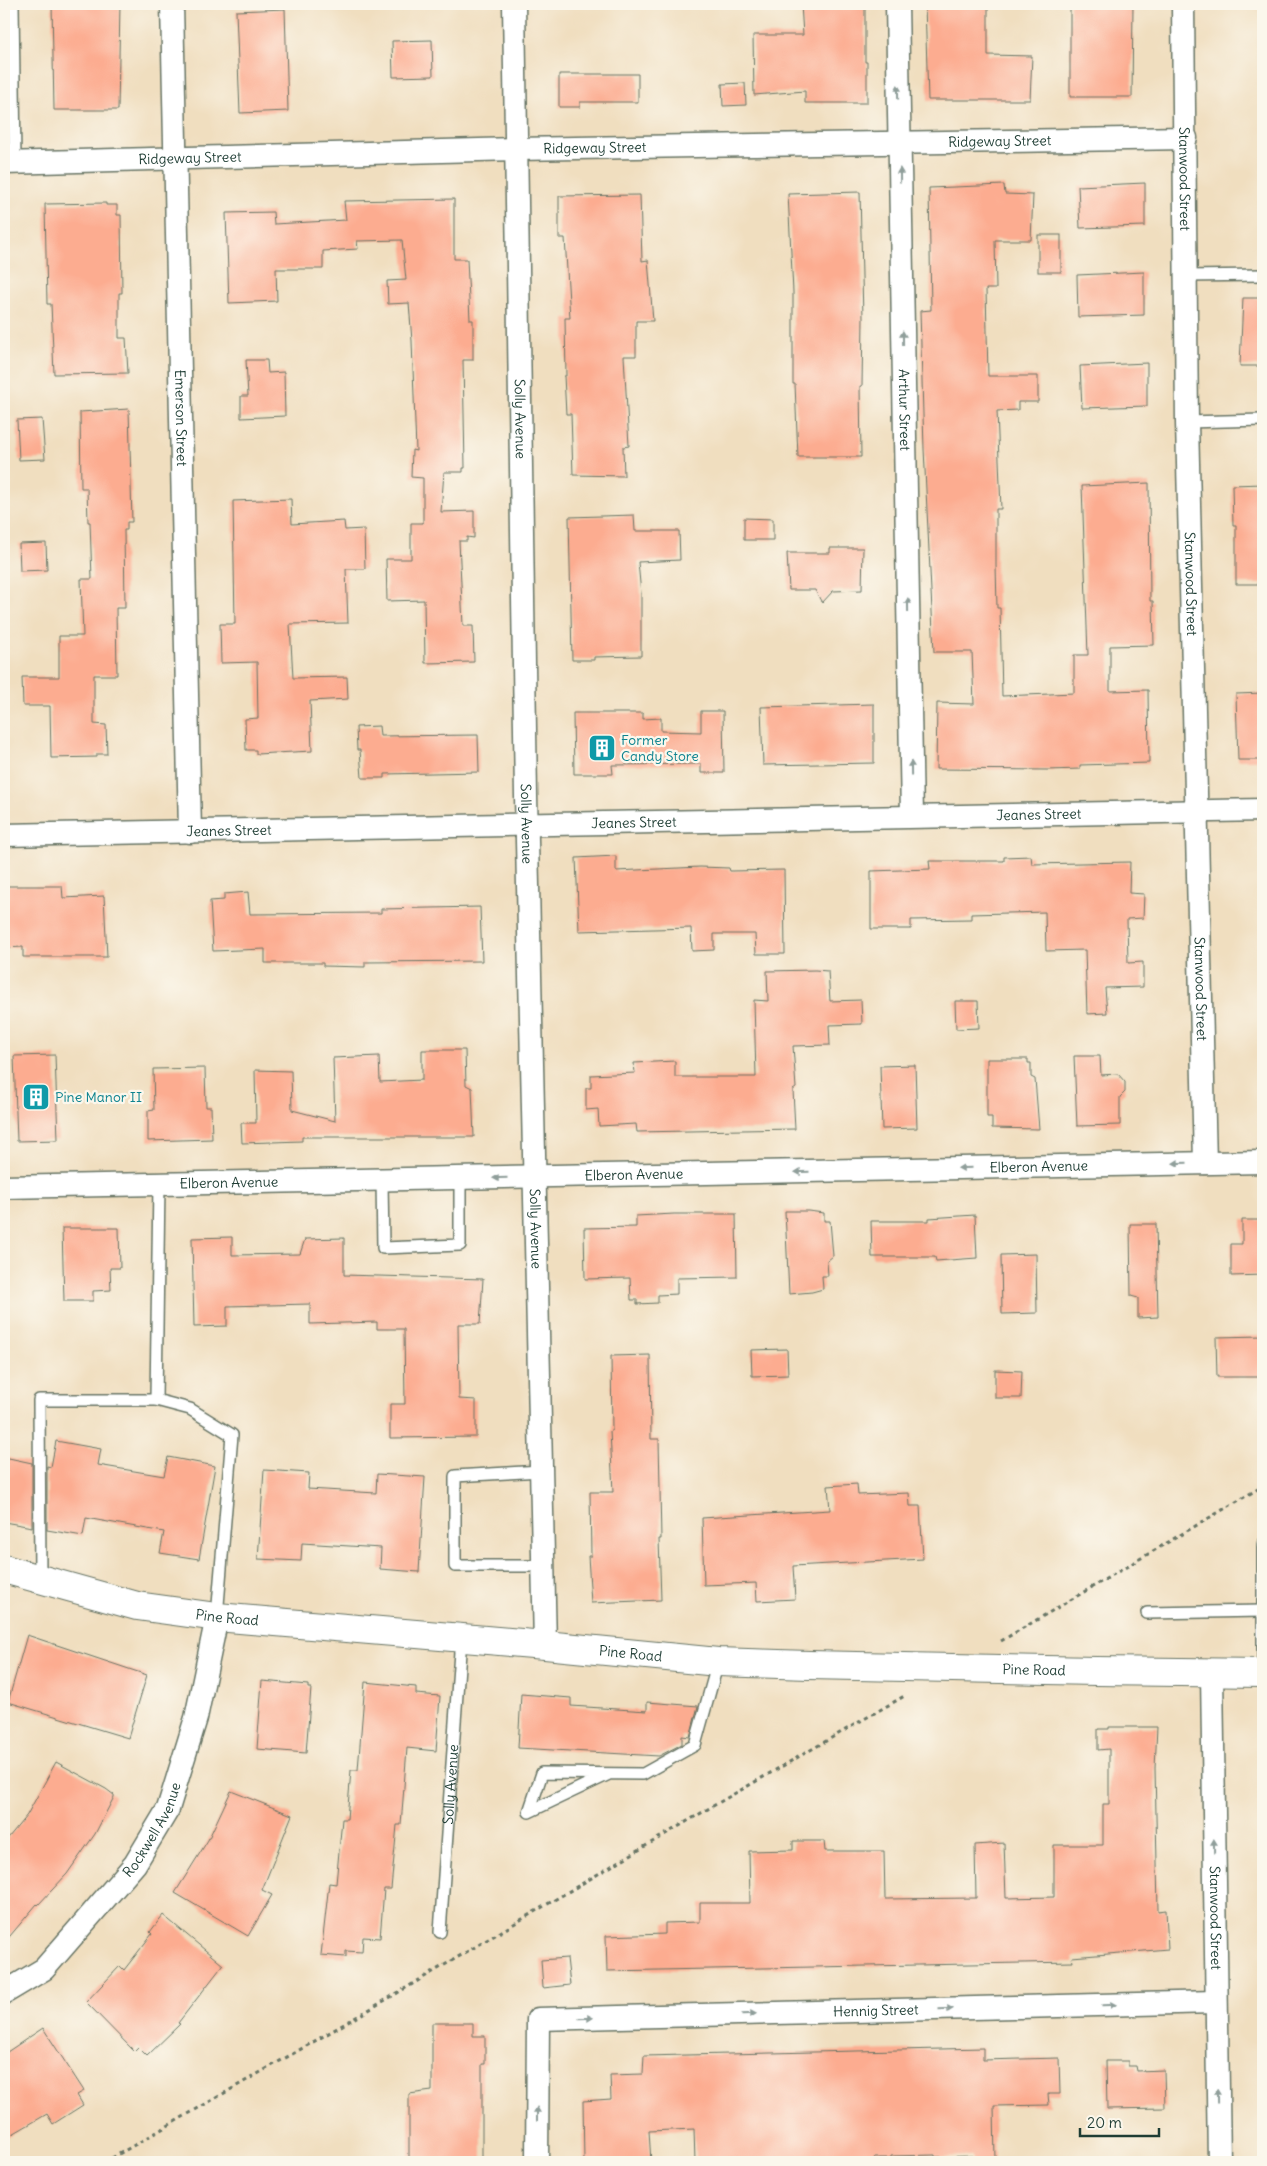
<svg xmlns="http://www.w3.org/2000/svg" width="1267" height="2166" font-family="Delius,sans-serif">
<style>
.building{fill:#fcac90}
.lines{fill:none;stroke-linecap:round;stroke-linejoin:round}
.lane-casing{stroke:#687565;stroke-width:14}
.street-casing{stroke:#687565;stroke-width:25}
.secondary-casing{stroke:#687565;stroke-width:30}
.path{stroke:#687565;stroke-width:3;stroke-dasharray:4 4;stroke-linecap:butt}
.lane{stroke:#fff;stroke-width:11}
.street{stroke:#fff;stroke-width:22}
.secondary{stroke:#fff;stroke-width:28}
.secondary-bridge-casing{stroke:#687565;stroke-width:30;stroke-linecap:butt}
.secondary-bridge{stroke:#fff;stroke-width:28}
.oneway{fill:#8f9e9a}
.labels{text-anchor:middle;stroke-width:4.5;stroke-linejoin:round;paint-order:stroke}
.street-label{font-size:14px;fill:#1f3d34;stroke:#fbf7ec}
.culture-label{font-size:14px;fill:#0d838f;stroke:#fbf7ec;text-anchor:start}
</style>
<rect width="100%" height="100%" fill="#fbf7ec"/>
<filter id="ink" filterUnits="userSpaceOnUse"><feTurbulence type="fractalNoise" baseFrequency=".02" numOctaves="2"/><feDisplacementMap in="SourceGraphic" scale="10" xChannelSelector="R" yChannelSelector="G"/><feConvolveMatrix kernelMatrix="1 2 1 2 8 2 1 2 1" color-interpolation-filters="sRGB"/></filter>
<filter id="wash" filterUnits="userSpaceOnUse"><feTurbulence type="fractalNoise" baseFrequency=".0096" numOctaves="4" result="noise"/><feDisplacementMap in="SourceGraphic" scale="20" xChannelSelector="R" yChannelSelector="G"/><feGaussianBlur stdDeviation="1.12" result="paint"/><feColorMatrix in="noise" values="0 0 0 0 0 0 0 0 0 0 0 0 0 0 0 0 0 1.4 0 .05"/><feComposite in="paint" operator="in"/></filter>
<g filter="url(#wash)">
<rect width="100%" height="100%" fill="#f0debf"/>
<g id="blocks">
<g class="building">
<polygon points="52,4 120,4 118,110 54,110"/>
<polygon points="801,4 865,4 865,62 867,62 867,103 805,103 805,91 754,95 753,35 803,35"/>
<polygon points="925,4 988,4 988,55 1032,56 1030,100 928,100"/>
<polygon points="1070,4 1133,4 1132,97 1070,97"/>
<polygon points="285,9 288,111 240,113 236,11"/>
<polygon points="432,40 433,76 393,77 392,41"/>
<polygon points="559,74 638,74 638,102 580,102 580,107 559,107"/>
<polygon points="745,83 746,105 723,106 722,84"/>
<polygon points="1145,183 1145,226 1080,228 1078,186"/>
<polygon points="1004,185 1005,194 1033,195 1031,240 995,240 996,289 986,289 988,376 1038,376 1038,402 1018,402 1018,410 997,411 1001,509 996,509 996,565 997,608 1000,608 1002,696 1074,693 1074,655 1088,655 1082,486 1149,483 1150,601 1153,601 1154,645 1110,646 1110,691 1148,690 1149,763 1080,765 1080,769 1048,770 936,769 937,703 974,704 972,652 934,652 924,449 920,311 931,310 929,188"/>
<polygon points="860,192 863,318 862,386 860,386 861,457 798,457 795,384 793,384 793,292 788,194"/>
<polygon points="640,195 642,261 648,260 653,321 636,321 636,356 624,356 629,446 623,447 624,476 573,475 571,414 566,414 564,376 566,376 565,318 570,318 565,238 559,238 559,196"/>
<polygon points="454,199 454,259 467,259 470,320 473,320 473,360 463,360 465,468 463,468 463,472 444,472 441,512 474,511 474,538 467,537 467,541 459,541 463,626 473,626 474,662 425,663 424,600 387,601 386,559 411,559 411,523 423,523 423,478 411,477 412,450 416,451 412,341 409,303 388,304 387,281 406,280 402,240 357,241 358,249 323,251 323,269 276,269 277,301 229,303 226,213 273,212 274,224 346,220 344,201"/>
<polygon points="106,203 106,205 117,205 117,215 121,215 122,293 119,293 119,338 126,338 128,373 54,374 51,304 47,304 45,204"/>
<rect x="1038" y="235" width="23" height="37"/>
<polygon points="1144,272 1144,315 1078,317 1077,275"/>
<polygon points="1243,298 1263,298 1263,366 1240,366"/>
<polygon points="246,360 267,360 268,373 284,372 285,416 241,418 241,396 248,396"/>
<polygon points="1147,363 1147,406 1082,408 1080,366"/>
<polygon points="129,409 132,522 127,522 127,530 124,530 125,608 116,608 117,675 94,675 94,724 106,725 107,754 97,754 97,757 51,758 50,706 23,706 22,677 59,677 59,636 83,636 81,579 92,579 90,522 88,522 87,488 81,488 80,412"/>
<polygon points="42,419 45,459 19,460 17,420"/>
<polygon points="1263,484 1263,584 1236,584 1236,525 1233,525 1232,485"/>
<polygon points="291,499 292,524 344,521 345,530 364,529 365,569 346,569 348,623 290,624 293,678 347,677 348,699 310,701 312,751 256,754 256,750 246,750 245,719 258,718 257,662 221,663 220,624 235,624 233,501"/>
<polygon points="634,515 635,531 679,531 680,560 638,562 641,594 641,656 594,657 594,660 572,660 569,517"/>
<polygon points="744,518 773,519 773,540 744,540"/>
<polygon points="46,543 47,570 20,571 19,544"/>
<polygon points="830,548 863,548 862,590 833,591 822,603 815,590 789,590 787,553 830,553"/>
<polygon points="1263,693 1263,760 1238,760 1236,694"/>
<polygon points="874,704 874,763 763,765 761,707"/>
<polygon points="701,711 723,711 724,773 701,773 701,764 612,765 613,774 574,774 573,713 643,713 643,719 661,718 661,731 701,732"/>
<polygon points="379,726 380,736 478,735 479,772 385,774 385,778 362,778 360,750 357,750 356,727"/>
<polygon points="616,856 616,871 700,867 729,868 730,871 784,870 785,954 756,954 755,934 714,934 714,950 692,951 691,928 579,931 576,858"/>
<polygon points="1031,856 1032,864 1130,862 1129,893 1144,894 1143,918 1127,919 1128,963 1143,962 1143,987 1105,988 1107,1013 1087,1014 1085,950 1046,951 1045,912 971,914 971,919 911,920 911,929 871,929 871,871 930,869 929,861 1004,861 1004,857"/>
<polygon points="4,886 62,886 63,898 104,896 107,957 23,957 23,947 4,948"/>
<polygon points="248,892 250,914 381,913 381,909 480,907 482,961 365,962 365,967 323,966 323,963 265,963 265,949 213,951 210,901 224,900 224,894"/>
<polygon points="815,970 828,971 830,1001 861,1000 862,1024 829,1025 830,1045 793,1046 796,1088 793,1090 795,1129 637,1132 636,1124 599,1126 598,1109 586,1110 586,1088 591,1088 591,1075 635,1073 634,1063 675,1061 675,1077 756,1077 754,1000 768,1001 767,971"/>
<polygon points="955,1001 978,1001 979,1028 956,1029"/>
<polygon points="422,1050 465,1050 466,1085 472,1088 474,1137 302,1137 302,1141 242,1143 241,1123 256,1123 255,1070 291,1071 292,1110 335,1121 333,1058 379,1056 380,1082 422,1080"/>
<polygon points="55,1055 58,1140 17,1141 14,1056"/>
<polygon points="1074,1056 1100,1056 1101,1075 1118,1074 1125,1082 1125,1092 1120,1097 1120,1125 1077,1126"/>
<polygon points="987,1059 1028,1059 1028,1063 1031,1063 1031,1077 1035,1079 1039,1129 992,1128 992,1117 987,1117"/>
<polygon points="915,1065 917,1128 882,1129 880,1066"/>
<polygon points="205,1068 206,1107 211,1107 212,1139 148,1141 148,1111 154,1110 153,1069"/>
<polygon points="785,1211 808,1211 824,1213 824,1221 830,1221 833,1256 827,1261 828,1276 822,1276 823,1289 812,1292 789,1294"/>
<polygon points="674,1214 736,1214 737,1277 677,1278 677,1294 658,1295 658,1303 637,1304 637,1300 631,1300 630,1278 585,1279 584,1228 636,1227 636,1216"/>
<polygon points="975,1215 977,1258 936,1261 935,1257 872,1257 871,1221 929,1221 929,1218"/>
<polygon points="1242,1220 1263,1220 1263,1275 1231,1276 1231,1244 1242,1244"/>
<polygon points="1130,1224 1156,1224 1158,1317 1138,1318 1138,1298 1131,1296"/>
<polygon points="62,1228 119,1228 120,1268 110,1268 111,1290 93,1291 93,1301 64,1301"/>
<polygon points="232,1237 232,1255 300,1254 305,1239 344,1238 344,1275 483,1279 480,1324 458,1324 459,1399 476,1400 476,1437 390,1438 390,1404 405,1404 404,1329 377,1329 377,1322 310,1324 310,1304 227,1306 227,1326 194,1327 192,1238"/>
<polygon points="1036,1254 1037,1313 1002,1314 1001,1255"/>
<polygon points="1263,1336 1263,1377 1217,1377 1216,1337"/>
<polygon points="787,1349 788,1375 752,1376 751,1350"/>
<polygon points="650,1355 651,1439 659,1439 661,1539 659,1539 661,1600 591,1603 588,1556 591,1556 590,1492 613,1492 610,1431 612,1431 611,1356"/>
<polygon points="995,1370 1022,1371 1021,1398 995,1398"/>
<polygon points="56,1441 101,1449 98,1465 164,1476 168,1457 215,1466 199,1559 160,1553 164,1532 86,1518 83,1536 47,1530 47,1466 51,1467"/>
<polygon points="4,1457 32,1463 32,1527 4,1522"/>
<polygon points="264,1470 309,1473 308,1489 376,1493 377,1474 425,1477 419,1572 380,1569 381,1548 302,1543 301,1561 258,1559"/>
<polygon points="857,1484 858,1495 909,1493 910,1506 920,1506 923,1559 793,1566 795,1599 757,1601 756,1583 704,1585 702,1518 830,1510 828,1486"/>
<polygon points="27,1635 147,1675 128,1738 8,1702"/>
<polygon points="262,1681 308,1685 308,1688 311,1688 306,1753 257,1749"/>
<polygon points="365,1682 416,1687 416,1694 440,1696 436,1751 407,1748 401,1825 397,1825 391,1889 384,1889 380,1938 363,1937 362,1952 346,1951 346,1957 321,1955 329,1883 336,1884 342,1819 347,1819 351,1770 358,1770"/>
<polygon points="521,1694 571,1698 571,1706 647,1711 647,1702 698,1706 690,1737 682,1736 682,1744 659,1756 518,1748"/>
<polygon points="1109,1727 1157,1727 1155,1768 1158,1911 1166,1910 1168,1949 1072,1957 1073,1962 607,1971 606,1936 665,1934 665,1923 700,1922 700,1903 750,1903 749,1851 793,1850 793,1841 824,1841 825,1851 884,1851 885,1899 976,1898 975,1845 1004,1843 1006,1898 1054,1897 1054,1845 1103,1845 1103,1804 1109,1804 1109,1749 1098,1750 1098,1729 1109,1729"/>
<polygon points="56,1762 106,1789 114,1795 114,1797 95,1834 67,1874 38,1905 37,1904 4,1943 4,1843 27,1815"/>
<polygon points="231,1791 292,1815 262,1890 272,1895 248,1936 175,1893 208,1840"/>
<polygon points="163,1915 223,1965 178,2023 180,2024 147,2056 138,2047 134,2051 86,2002 120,1966 124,1970 152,1934 150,1932"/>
<polygon points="567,1958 570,1985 543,1988 541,1960"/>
<polygon points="432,2023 473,2023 473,2036 485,2036 485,2064 482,2064 482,2162 409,2162 409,2094 432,2091"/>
<polygon points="43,2028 84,2091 77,2095 83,2105 53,2124 47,2114 4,2139 4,2054"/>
<polygon points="983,2048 983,2060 1059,2058 1060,2094 1048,2094 1049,2105 994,2106 995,2162 972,2162 972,2156 935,2157 935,2155 891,2156 891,2158 874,2158 874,2162 815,2162 815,2160 695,2162 694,2129 649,2131 651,2162 584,2162 583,2101 611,2099 610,2075 643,2074 644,2056"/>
<polygon points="1106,2061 1128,2061 1128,2066 1136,2066 1137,2071 1164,2070 1165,2108 1107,2109"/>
</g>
</g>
</g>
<g filter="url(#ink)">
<use href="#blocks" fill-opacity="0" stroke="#687565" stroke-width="1"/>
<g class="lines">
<g class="lane-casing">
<g id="lane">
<polyline points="13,4 15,162"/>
<polyline points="1186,276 1263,275"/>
<polyline points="1187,422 1263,420"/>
<polyline points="382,1180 383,1248 460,1245 460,1179"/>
<polyline points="156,1400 159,1184"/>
<polyline points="541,1471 455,1476 455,1566 543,1566"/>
<polyline points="40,1579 39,1400 156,1400 190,1409 232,1435 217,1617"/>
<polyline points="1147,1613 1263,1611"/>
<polyline points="1263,1673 1263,1544"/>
<polyline points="609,1774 529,1812 542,1773 643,1774 695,1745 718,1662"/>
<path id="s1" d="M440 1932 461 1638"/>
</g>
</g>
<g class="street-casing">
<g id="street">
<path id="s2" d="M172 4 190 832"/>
<path id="s3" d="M514 4 526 796 545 1645"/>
<path id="s4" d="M897 4 912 816"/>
<path id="s5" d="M1183 4 1187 422 1205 1163"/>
<path id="s6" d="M4 163 516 149 1186 138"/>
<path id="s7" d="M4 835 1263 810"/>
<path id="s8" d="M4 1187 1263 1162"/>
<path id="s9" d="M1212 1673 1219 2162"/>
<path id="s10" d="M4 1993 44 1969 135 1864 168 1809 196 1718 217 1617"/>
<path id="s11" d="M537 2162 538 2019 1215 2002"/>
</g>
</g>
<g class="secondary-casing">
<g id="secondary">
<path id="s12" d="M4 1569 137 1606 217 1617 545 1645 718 1662 809 1665"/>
<polyline points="1096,1671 1263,1673"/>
</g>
</g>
<g class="path">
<polyline points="1001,1641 1263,1486"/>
<polyline points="105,2162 372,2008 713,1806 906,1695"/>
</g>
<use href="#lane" class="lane"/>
<use href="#street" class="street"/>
<use href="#secondary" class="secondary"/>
<g class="secondary-bridge-casing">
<g id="secondary-bridge">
<path id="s13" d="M809 1665 1096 1671"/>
</g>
</g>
<use href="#secondary-bridge" class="secondary-bridge"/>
</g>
<defs><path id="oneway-solid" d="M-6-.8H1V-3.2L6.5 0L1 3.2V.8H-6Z" transform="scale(1.25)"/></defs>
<g class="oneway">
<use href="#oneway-solid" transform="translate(898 92) rotate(-91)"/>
<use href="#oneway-solid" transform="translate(900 175) rotate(-91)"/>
<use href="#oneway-solid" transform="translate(903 338) rotate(-91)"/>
<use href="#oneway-solid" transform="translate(908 605) rotate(-91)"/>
<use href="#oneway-solid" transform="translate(911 768) rotate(-91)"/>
<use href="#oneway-solid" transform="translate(1180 1163) rotate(178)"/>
<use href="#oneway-solid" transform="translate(965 1168) rotate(179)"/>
<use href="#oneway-solid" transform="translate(802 1172) rotate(179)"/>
<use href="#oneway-solid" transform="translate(500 1178) rotate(179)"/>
<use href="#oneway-solid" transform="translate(1214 1846) rotate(-91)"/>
<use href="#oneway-solid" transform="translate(1109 2005) rotate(-1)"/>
<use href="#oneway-solid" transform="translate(946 2009) rotate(-1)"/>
<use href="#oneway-solid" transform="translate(749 2014) rotate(-1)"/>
<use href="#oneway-solid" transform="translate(586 2018) rotate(-1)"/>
<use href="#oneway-solid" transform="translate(1217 2096) rotate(-91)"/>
<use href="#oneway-solid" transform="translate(537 2114) rotate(-90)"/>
</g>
</g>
<defs>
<g id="building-square" transform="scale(1.4375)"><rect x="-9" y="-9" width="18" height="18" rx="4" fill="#0f9aa8" stroke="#fbf7ec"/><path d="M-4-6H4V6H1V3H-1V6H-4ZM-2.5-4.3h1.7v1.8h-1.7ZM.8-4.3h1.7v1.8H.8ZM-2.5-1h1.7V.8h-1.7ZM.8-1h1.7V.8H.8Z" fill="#fff"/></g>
</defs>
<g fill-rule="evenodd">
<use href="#building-square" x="602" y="748"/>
<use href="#building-square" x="36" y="1097"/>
</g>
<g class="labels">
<g class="street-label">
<text dy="5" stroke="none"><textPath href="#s6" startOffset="996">Ridgeway Street</textPath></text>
<text dy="5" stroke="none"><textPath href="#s6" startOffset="591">Ridgeway Street</textPath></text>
<text dy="5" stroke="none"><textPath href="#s6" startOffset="186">Ridgeway Street</textPath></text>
<text dy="5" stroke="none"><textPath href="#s5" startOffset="175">Stanwood Street</textPath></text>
<text dy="5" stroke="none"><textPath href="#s4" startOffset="406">Arthur Street</textPath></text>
<text dy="5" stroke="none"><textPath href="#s2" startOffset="414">Emerson Street</textPath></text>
<text dy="5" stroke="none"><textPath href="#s3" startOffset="415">Solly Avenue</textPath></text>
<text dy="5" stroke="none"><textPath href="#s5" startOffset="580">Stanwood Street</textPath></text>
<text dy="5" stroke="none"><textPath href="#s7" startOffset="1035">Jeanes Street</textPath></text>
<text dy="5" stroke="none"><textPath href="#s7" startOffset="630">Jeanes Street</textPath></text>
<text dy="5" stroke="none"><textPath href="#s3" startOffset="820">Solly Avenue</textPath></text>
<text dy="5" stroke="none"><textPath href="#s7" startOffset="225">Jeanes Street</textPath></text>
<text dy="5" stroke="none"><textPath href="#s5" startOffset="985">Stanwood Street</textPath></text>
<text dy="5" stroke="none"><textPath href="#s8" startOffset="1035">Elberon Avenue</textPath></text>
<text dy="5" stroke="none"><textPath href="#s8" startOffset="630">Elberon Avenue</textPath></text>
<text dy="5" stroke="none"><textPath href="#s8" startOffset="225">Elberon Avenue</textPath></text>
<text dy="5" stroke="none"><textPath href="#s3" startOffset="1225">Solly Avenue</textPath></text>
<text dy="5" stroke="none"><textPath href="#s12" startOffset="229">Pine Road</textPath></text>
<text dy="5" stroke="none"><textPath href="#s12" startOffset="634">Pine Road</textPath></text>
<text dy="5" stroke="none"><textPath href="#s13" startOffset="225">Pine Road</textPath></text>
<text dy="5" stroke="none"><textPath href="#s1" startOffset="148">Solly Avenue</textPath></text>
<text dy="5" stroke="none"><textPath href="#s10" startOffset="224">Rockwell Avenue</textPath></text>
<text dy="5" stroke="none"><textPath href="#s9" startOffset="245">Stanwood Street</textPath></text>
<text dy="5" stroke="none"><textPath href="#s11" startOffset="481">Hennig Street</textPath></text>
</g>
<g class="culture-label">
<text x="621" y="745">Former<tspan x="621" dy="16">Candy Store</tspan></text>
<text x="55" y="1102">Pine Manor II</text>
</g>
</g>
<rect width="1267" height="2166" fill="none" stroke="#fbf7ec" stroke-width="20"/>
<path d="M1080 2128v8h79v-8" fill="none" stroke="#1f3d34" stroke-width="2.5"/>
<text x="1087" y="2128" font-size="15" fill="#1f3d34" stroke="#fbf7ec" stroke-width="4" paint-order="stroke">20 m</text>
</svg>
